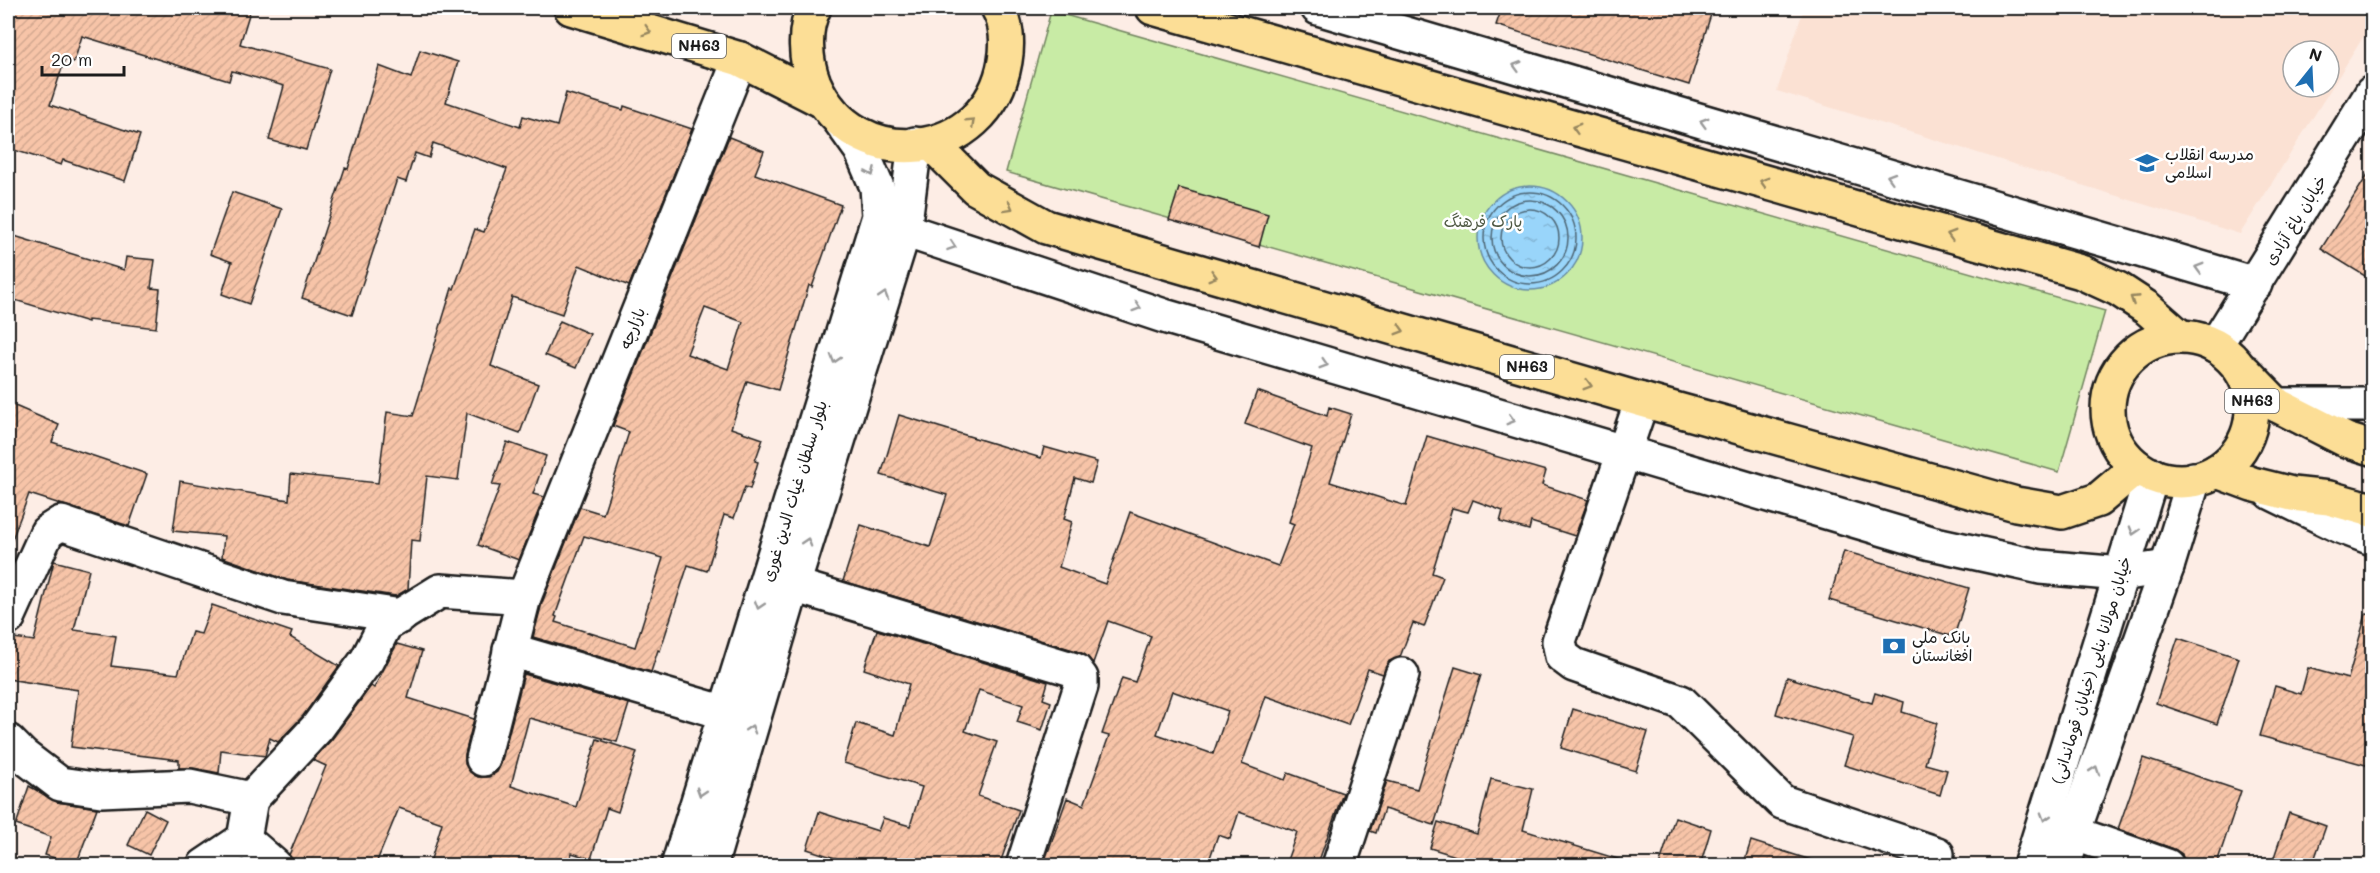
<svg xmlns="http://www.w3.org/2000/svg" width="2380" height="873" font-family="Mali,'Playpen Sans Arabic',sans-serif">
<style>
.built{fill:#fbe1d3;fill-rule:evenodd}
.green{fill:#c8eba5;stroke:#728460;stroke-width:1.5}
.water{fill:url(#water-ripples);stroke:#678ba1;stroke-width:1.5}
.lines{fill:none;stroke-linecap:round;stroke-linejoin:round}
.shore{stroke:#4e6675;stroke-width:1.5}
.building{fill:url(#building-hatch);stroke:#1c1c1c;stroke-width:1.5;fill-rule:evenodd}
.street-casing{stroke:#1c1c1c;stroke-width:38}
.secondary-casing{stroke:#1c1c1c;stroke-width:38}
.highway-casing{stroke:#1c1c1c;stroke-width:38}
.street{stroke:#fff;stroke-width:33}
.secondary{stroke:#fff;stroke-width:33}
.highway{stroke:#fcde96;stroke-width:33}
.oneway{stroke:#97875f}
.oneway2{stroke:#999}
.labels{text-anchor:middle;stroke-width:5;stroke-linejoin:round;paint-order:stroke}
.shield{fill:#fff;stroke:#606060;stroke-width:1.5}
.shield-label{font-size:15px;font-weight:bold;fill:#1c1c1c}
.poi-label{font-size:16px;fill:#1c1c1c;stroke:#fff;text-anchor:start}
.street-label{font-size:16px;fill:#1c1c1c;stroke:#fff}
.park-label{font-size:16px;fill:#505a45;stroke:#fff}
</style>
<defs>
<pattern id="water-ripples" width="26" height="14" patternUnits="userSpaceOnUse" patternTransform="scale(1.5)"><rect width="26" height="14" fill="#99d5fa"/><path d="M2 4q2-2 4 0t4 0M15 11q2-2 4 0t4 0" fill="none" stroke="#83b6d6"/></pattern>
<pattern id="building-hatch" width="6" height="6" patternUnits="userSpaceOnUse" patternTransform="scale(1.5)"><rect width="6" height="6" fill="#f7c4a8"/><path d="M-1 1l2-2M0 6l6-6M5 7l2-2" fill="none" stroke="#d3a890"/></pattern>
</defs>
<rect width="100%" height="100%" fill="#fdede5"/>
<filter id="ink" filterUnits="userSpaceOnUse"><feTurbulence type="fractalNoise" baseFrequency=".0167" numOctaves="2"/><feDisplacementMap in="SourceGraphic" scale="12" xChannelSelector="R" yChannelSelector="G"/><feConvolveMatrix kernelMatrix="1 2 1 2 8 2 1 2 1" color-interpolation-filters="sRGB"/></filter>
<g filter="url(#ink)">
<path class="built" d="M1804 8H2372V23L2240 234 1777 91ZM2293 51H2329V87H2293Z"/>
<polygon class="green" points="1051,11 2105,311 2059,472 1006,172"/>
<circle class="water" cx="1530" cy="238" r="52"/>
<g class="lines">
<g class="shore">
<circle cx="1530" cy="238" r="46"/>
<circle cx="1530" cy="238" r="38"/>
<circle cx="1530" cy="238" r="29"/>
</g>
</g>
<g class="building">
<polygon points="8,8 251,8 240,44 330,69 306,150 269,140 284,86 232,71 229,81 82,36 74,62 65,59 50,105 140,135 125,181 63,160 61,165 8,148"/>
<polygon points="1502,8 1713,8 1689,85 1496,25"/>
<polygon points="420,50 458,62 446,102 520,127 523,116 557,126 566,93 623,110 624,106 692,129 629,286 579,265 562,314 512,297 491,366 538,384 520,433 467,413 458,480 427,476 420,541 411,540 408,589 396,596 287,580 222,557 224,536 173,531 180,481 289,500 291,474 378,483 387,412 413,416 452,288 454,289 475,229 484,232 507,169 433,143 429,158 415,153 406,182 397,179 352,315 302,298 345,168 348,169 379,66 411,78"/>
<path d="M729 137 764 151 755 174 841 205 812 287 809 285 778 390 747 381 731 428 763 439 755 461 758 462 750 489 745 487 734 518 724 515 707 571 688 565 660 651 658 650 651 672 533 637 542 603 580 507 603 514 629 432 613 426ZM705 308 743 322 728 369 687 354ZM584 536 663 558 635 647 555 622 557 617 555 616Z"/>
<polygon points="2373,166 2373,281 2321,249"/>
<polygon points="1179,188 1268,214 1259,247 1169,220"/>
<polygon points="232,192 282,209 249,304 222,294 232,262 210,254"/>
<polygon points="8,234 124,270 126,257 155,260 151,288 160,289 156,328 88,320 88,322 8,298"/>
<polygon points="560,321 590,334 576,368 545,355"/>
<path d="M1257 391 1327 416 1329 407 1351 414 1330 482 1406 506 1427 436 1546 471 1542 485 1588 500 1575 536 1531 522 1529 530 1500 522 1503 511 1473 500 1468 512 1452 508 1432 573 1443 577 1424 627 1413 623 1400 657 1389 661 1383 674 1368 669 1348 725 1266 696 1242 764 1285 780 1288 773 1343 793 1317 866H1285L1297 832 1239 812 1230 839 1218 835 1207 866H1043L1067 798 1084 805 1109 736 1102 734 1122 678 1135 682 1151 636 1108 621 1093 663 1080 652 843 581 861 525 930 547 947 495 881 475 899 415 1041 458 1044 447 1097 462 1091 483 1075 478 1064 519 1072 522 1059 567 1105 584 1130 512 1278 566 1294 524 1289 522 1312 448 1245 424ZM1172 691 1228 711 1213 754 1157 734Z"/>
<polygon points="8,403 59,425 52,442 147,474 129,526 29,494 10,545 8,545"/>
<polygon points="507,442 546,456 533,494 544,497 519,560 478,545 500,486 492,485"/>
<polygon points="1844,551 1969,588 1954,637 1829,600"/>
<polygon points="54,561 89,570 74,630 116,636 111,666 178,674 192,632 201,634 212,605 292,632 290,637 339,666 303,716 278,742 270,738 265,756 221,750 219,773 193,768 179,768 179,760 71,747 78,690 8,679 8,637 34,641"/>
<polygon points="2366,614 2373,615 2373,767 2260,736 2275,686 2301,694 2308,668 2348,679"/>
<polygon points="877,630 1048,682 1043,699 1051,702 1042,730 1017,722 1023,705 979,690 965,731 997,742 978,796 1019,810 999,866 860,866 807,849 819,812 878,831 883,818 910,826 922,787 844,763 856,723 895,735 909,684 864,669"/>
<polygon points="2178,638 2239,658 2217,724 2156,703"/>
<polygon points="397,644 422,651 408,698 474,719 465,754 465,764 470,772 478,777 489,777 497,772 501,764 524,674 629,704 617,742 529,718 515,770 511,786 576,807 597,739 637,752 618,812 607,808 591,859 572,853 568,866 429,866 442,823 399,808 375,866 293,866 289,855 326,766 313,760 332,739 371,686 374,688"/>
<polygon points="1455,667 1481,675 1434,825 1384,809 1376,833 1370,831 1387,781 1417,789"/>
<polygon points="1787,677 1872,703 1875,693 1904,702 1902,712 1937,723 1925,764 1947,770 1940,795 1844,765 1853,737 1776,714"/>
<polygon points="1573,709 1648,732 1636,771 1561,748"/>
<polygon points="2143,758 2241,791 2216,866 2185,866 2182,854 2174,849 2118,829"/>
<polygon points="1491,779 1533,789 1523,830 1621,860 1620,866 1488,866 1430,848 1438,822 1477,834"/>
<polygon points="29,786 57,802 97,808 76,865 45,855 51,837 16,825"/>
<polygon points="145,809 166,820 149,855 128,845"/>
<polygon points="2289,813 2326,826 2312,866 2271,866"/>
<polygon points="1675,817 1711,829 1700,866 1659,866"/>
<polygon points="1751,841 1814,861 1813,866 1743,866"/>
</g>
<g class="lines">
<g class="street-casing">
<g id="street">
<polyline points="1318,8 2255,284"/>
<polyline points="881,216 904,230 1164,316 1931,543 2040,567 2121,574 2167,567"/>
<polyline points="1642,400 1559,641 1562,656 1574,665 1681,702 1782,802 1937,854"/>
<polyline points="793,585 1075,670 1081,678 1081,686 1023,866"/>
<polyline points="8,618 47,532 61,523 283,598 401,616"/>
<polyline points="510,650 726,713"/>
<polyline points="8,741 22,755 60,784 101,790 189,786 251,799 317,728 367,660 385,625 440,591 524,597"/>
<polyline points="483,759 524,597 740,59"/>
<polyline points="251,799 244,839 275,866"/>
<polyline points="2073,833 2167,866"/>
<polyline points="204,866 244,839"/>
<polyline points="1339,866 1402,675"/>
</g>
</g>
<g class="secondary-casing">
<g id="secondary">
<polyline points="2215,346 2372,93"/>
<polyline points="2277,405 2372,405"/>
<polyline points="2272,493 2340,526 2372,538"/>
<polyline points="678,866 879,216 877,187 861,150 841,122"/>
<polyline points="710,866 793,585 904,230 915,144"/>
<polyline points="2030,866 2152,475"/>
<polyline points="2064,866 2073,833 2167,567 2194,479"/>
</g>
</g>
<g class="highway-casing">
<g id="highway">
<polyline points="571,8 740,59 821,100"/>
<path d="M814 8C803 29 805 61 814 83 855 177 988 162 1005 61 1008 44 1007 23 998 8"/>
<polyline points="1153,8 2081,272 2118,289 2147,308 2179,336"/>
<polyline points="932,144 976,188 1046,227 1642,400 2016,504 2062,512 2098,500 2137,467"/>
<circle cx="2180" cy="409" r="72"/>
<polyline points="2245,372 2277,405 2346,440 2372,448"/>
<polyline points="2217,471 2252,484 2292,494 2329,498 2372,510"/>
</g>
</g>
<use href="#street" class="street"/>
<use href="#secondary" class="secondary"/>
<use href="#highway" class="highway"/>
</g>
<defs><path id="oneway-chevron" d="M-2-3.5L2.5 0L-2 3.5" fill="none" stroke-width="1.6" stroke-linecap="round" stroke-linejoin="round" transform="scale(1.5)"/></defs>
<g class="oneway">
<use href="#oneway-chevron" transform="translate(647 31) rotate(17)"/>
<use href="#oneway-chevron" transform="translate(971 122) rotate(-43)"/>
<use href="#oneway-chevron" transform="translate(1576 128) rotate(-164)"/>
<use href="#oneway-chevron" transform="translate(1764 182) rotate(-164)"/>
<use href="#oneway-chevron" transform="translate(1009 207) rotate(29)"/>
<use href="#oneway-chevron" transform="translate(1951 235) rotate(-164)"/>
<use href="#oneway-chevron" transform="translate(1213 276) rotate(16)"/>
<use href="#oneway-chevron" transform="translate(2134 299) rotate(-147)"/>
<use href="#oneway-chevron" transform="translate(1400 330) rotate(16)"/>
<use href="#oneway-chevron" transform="translate(1588 385) rotate(16)"/>
</g>
<g class="oneway2">
<use href="#oneway-chevron" transform="translate(1517 66) rotate(-164)"/>
<use href="#oneway-chevron" transform="translate(1704 122) rotate(-164)"/>
<use href="#oneway-chevron" transform="translate(871 172) rotate(66)"/>
<use href="#oneway-chevron" transform="translate(1891 177) rotate(-164)"/>
<use href="#oneway-chevron" transform="translate(952 246) rotate(19)"/>
<use href="#oneway-chevron" transform="translate(2199 268) rotate(-164)"/>
<use href="#oneway-chevron" transform="translate(884 296) rotate(-73)"/>
<use href="#oneway-chevron" transform="translate(1137 307) rotate(18)"/>
<use href="#oneway-chevron" transform="translate(835 359) rotate(107)"/>
<use href="#oneway-chevron" transform="translate(1324 364) rotate(17)"/>
<use href="#oneway-chevron" transform="translate(1511 420) rotate(16)"/>
<use href="#oneway-chevron" transform="translate(2134 531) rotate(107)"/>
<use href="#oneway-chevron" transform="translate(807 542) rotate(-73)"/>
<use href="#oneway-chevron" transform="translate(759 605) rotate(107)"/>
<use href="#oneway-chevron" transform="translate(751 729) rotate(-73)"/>
<use href="#oneway-chevron" transform="translate(2095 770) rotate(-71)"/>
<use href="#oneway-chevron" transform="translate(701 792) rotate(108)"/>
<use href="#oneway-chevron" transform="translate(2045 817) rotate(107)"/>
</g>
</g>
<defs>
<g id="school-bare" transform="scale(1.8)"><path d="M0-5L7-2L0 1L-7-2ZM-4 1L0 2.5L4 1V4Q0 6-4 4Z" fill="#1f6fb2" stroke="#fff" stroke-width="2.5" paint-order="stroke"/></g>
<g id="bank-bare" transform="scale(1.8)"><path d="M-6-4H6V4H-6ZM0-2.3a2.3 2.3 0 1 0 0 4.6a2.3 2.3 0 1 0 0-4.6Z" fill="#1f6fb2" stroke="#fff" stroke-width="2.5" paint-order="stroke"/></g>
</defs>
<g fill-rule="evenodd">
<use href="#school-bare" x="2147" y="163"/>
<use href="#bank-bare" x="1894" y="646"/>
</g>
<g class="labels">
<g class="shield">
<rect x="672" y="34" width="54" height="24" rx="4.5"/>
<rect x="1500" y="355" width="54" height="24" rx="4.5"/>
<rect x="2225" y="389" width="54" height="24" rx="4.5"/>
</g>
<g class="shield-label">
<text x="699" y="51">NH63</text>
<text x="1527" y="372">NH63</text>
<text x="2252" y="406">NH63</text>
</g>
<g class="poi-label">
<text x="2165" y="160">مدرسه انقلاب<tspan x="2165" dy="18">اسلامی</tspan></text>
<text x="1912" y="643">بانک ملی<tspan x="1912" dy="18">افغانستان</tspan></text>
</g>
<g class="street-label">
<text transform="translate(2295 220) rotate(-58)" y="6">خیابان باغ آزادی</text>
<text transform="translate(632 328) rotate(-68)" y="6">بازارچه</text>
<text transform="translate(794 491) rotate(-73)" y="6">بلوار سلطان غیاث الدین غوری</text>
<text transform="translate(2091 670) rotate(-73)" y="6">خیابان مولانا بنایی (خیابان قوماندانی)</text>
</g>
<g class="park-label">
<text x="1483" y="227">پارک فرهنگ</text>
</g>
</g>
<rect width="2380" height="873" fill="none" stroke="#fff" stroke-width="30"/>
<rect x="15" y="15" width="2350" height="843" fill="none" stroke="#1c1c1c" stroke-width="2" filter="url(#ink)"/>
<g transform="translate(2311 69) rotate(18)"><circle r="28" fill="#ffffff" stroke="#a4a4a4" stroke-width="1.5"/>
<path d="M0-4.5L10 22L0 15L-10 22Z" fill="#1f6fb2"/>
<text y="-9" font-size="16" font-weight="bold" text-anchor="middle" fill="#1c1c1c">N</text>
</g>
<path d="M42 66v9h82v-9" fill="none" stroke="#1c1c1c" stroke-width="3"/>
<text x="51" y="66" font-size="18" fill="#1c1c1c" stroke="#ffffff" stroke-width="4.5" paint-order="stroke">20 m</text>
</svg>
